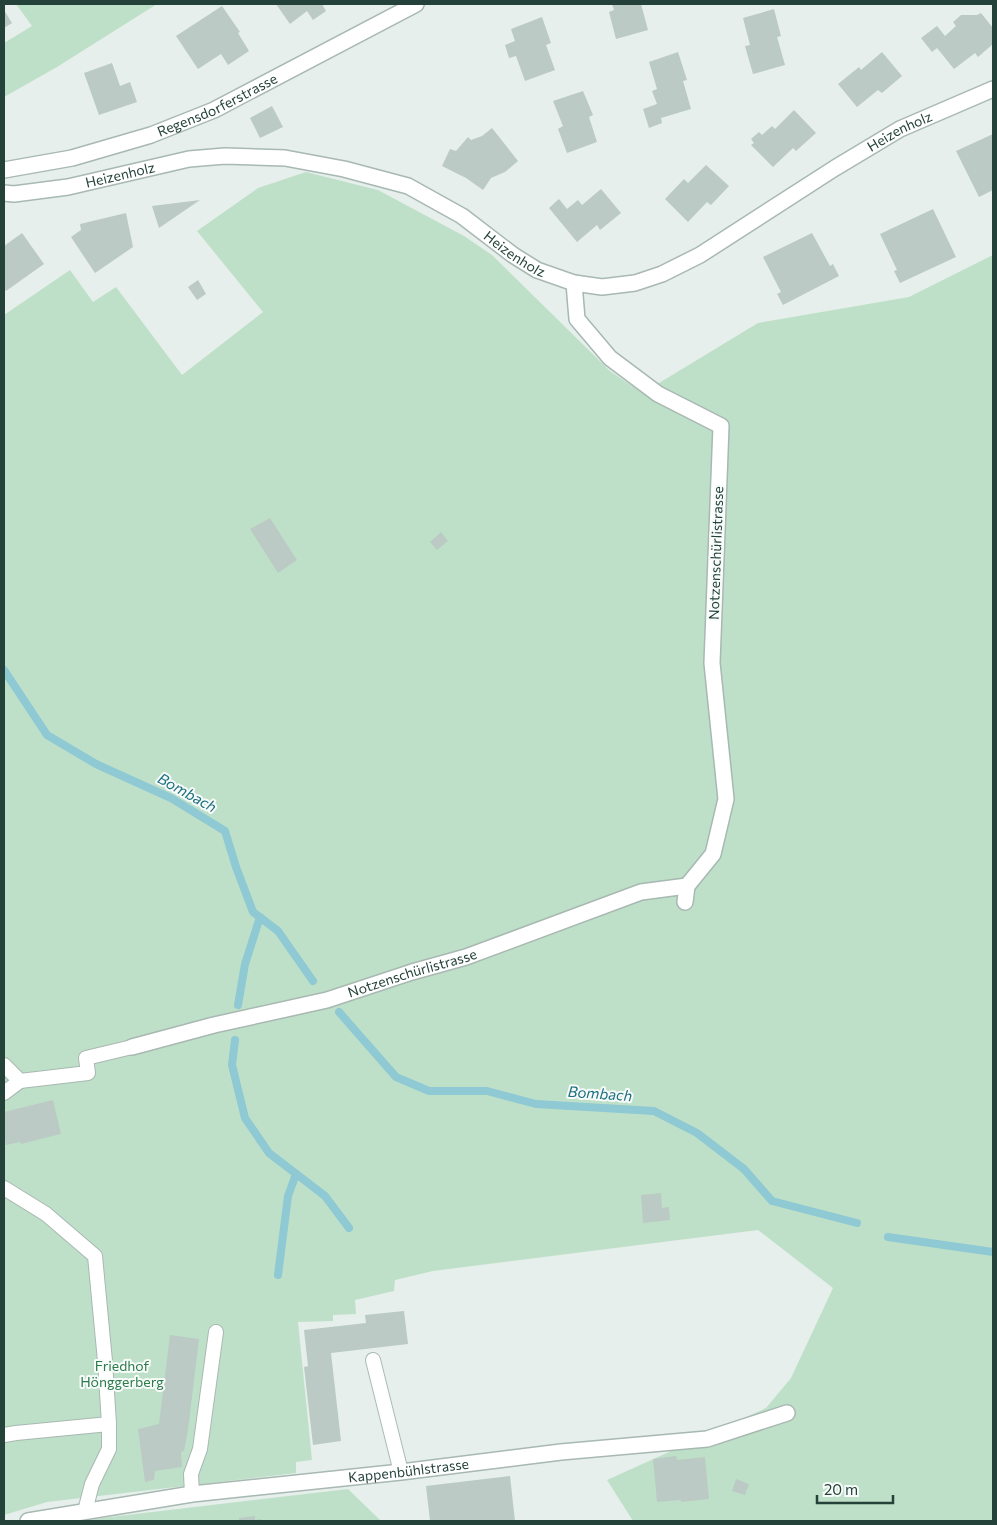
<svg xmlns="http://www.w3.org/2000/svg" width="997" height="1525" font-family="Commissioner,sans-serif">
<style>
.green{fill:#bfe0c8}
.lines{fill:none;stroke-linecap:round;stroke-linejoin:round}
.stream{stroke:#8ec9d4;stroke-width:8}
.building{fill:#bbcac4}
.service-casing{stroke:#a8b8b2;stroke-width:16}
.minor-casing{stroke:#a8b8b2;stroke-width:18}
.tertiary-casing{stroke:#a8b8b2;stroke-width:18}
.service{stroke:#fff;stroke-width:14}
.minor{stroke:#fff;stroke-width:15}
.tertiary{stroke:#fff;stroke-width:15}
.labels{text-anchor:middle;stroke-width:4;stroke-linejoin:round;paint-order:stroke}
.street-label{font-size:14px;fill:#24423a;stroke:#f7fbf9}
.park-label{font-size:14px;fill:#2d7a4b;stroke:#f7fbf9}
.water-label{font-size:15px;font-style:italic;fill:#1c6f80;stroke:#f7fbf9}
</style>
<rect width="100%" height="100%" fill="#e6efeb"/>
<g class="green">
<polygon points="16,4 157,4 57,67 4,97 4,43 32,26"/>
<polygon points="306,172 378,190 464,236 492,255 610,371 644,394 659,383 758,323 909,297 993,255 993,1521 633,1521 607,1480 766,1408 791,1378 833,1288 758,1230 433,1271 395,1280 394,1291 355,1300 356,1314 333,1315 333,1321 298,1322 312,1460 296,1462 296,1473 47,1502 4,1515 4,315 70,270 93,302 116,287 182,375 263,312 197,231 258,188"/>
<polygon points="348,1489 381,1521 82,1521 110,1517"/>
</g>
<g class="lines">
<g class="stream">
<polyline points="4,670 47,735 96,764 171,798 225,831 236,867 253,912 278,931 313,981"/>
<polyline points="238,1005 245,964 260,917"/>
<polyline points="339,1012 396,1077 429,1091 487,1091 536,1104 654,1111 697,1133 744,1169 772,1201 857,1223"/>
<polyline points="235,1040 232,1065 245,1118 269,1153 325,1196 349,1228"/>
<polyline points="888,1237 993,1252"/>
<polyline points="278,1275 288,1196 296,1174"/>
</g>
</g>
<g class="building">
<polygon points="276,4 322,4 326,11 313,20 307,11 290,24"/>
<polygon points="612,4 641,4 648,30 616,39 609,12 614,10"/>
<polygon points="222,6 240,32 238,33 249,51 228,65 221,54 198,69 176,36"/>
<polygon points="774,9 781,36 777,37 785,65 753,74 745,46 750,45 743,18"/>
<polygon points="4,10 12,23 4,28"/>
<polygon points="981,13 993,28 993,44 978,57 975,53 954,69 937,48 932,52 921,38 937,26 945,36 956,26 953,22 961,15 977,15"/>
<polygon points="542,17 551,43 546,45 555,70 525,81 516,56 509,58 505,45 515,41 511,29"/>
<polygon points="678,52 687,80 683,81 691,109 661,118 662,123 649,128 643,109 657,104 652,91 657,89 649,62"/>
<polygon points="882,52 902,76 882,93 878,90 857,107 838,84 859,67 861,70"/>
<polygon points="112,63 120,86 130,82 137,102 99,115 84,73"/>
<polygon points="583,91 593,115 589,117 597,142 567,153 558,129 563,126 553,101"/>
<polygon points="272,106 283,127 260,138 250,118"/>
<polygon points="794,110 816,133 796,151 793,148 773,167 751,145 754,143 751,139 759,132 762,135 772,126 775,129"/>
<polygon points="492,128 518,161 505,172 491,178 483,190 466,178 442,166 450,149 456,151 468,137 471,140 482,136"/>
<polygon points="993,134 993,190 979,197 956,151"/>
<polygon points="706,165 729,186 711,205 707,202 688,222 665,199 684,179 688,183"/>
<polygon points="601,189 621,213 600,230 597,225 577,242 549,208 559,199 567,209 578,200 582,205"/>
<polygon points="200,200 159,228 152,206"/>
<polygon points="933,209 956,257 900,283 894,271 897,270 880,234"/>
<polygon points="126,213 133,247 95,273 71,237 81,230 80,224"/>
<polygon points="22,233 44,264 6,291 4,288 4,246"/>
<polygon points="812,233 830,266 833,264 839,276 783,305 777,294 781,292 763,257"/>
<polygon points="198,280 206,294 197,300 188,287"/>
<polygon points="270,518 297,560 278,573 250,529"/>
<polygon points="441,532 448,541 437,550 430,542"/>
<polygon points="53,1100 61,1134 21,1144 20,1142 6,1145 4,1136 4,1112"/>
<polygon points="661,1193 662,1208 669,1207 670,1220 643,1223 641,1195"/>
<polygon points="404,1311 408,1344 331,1353 341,1441 313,1445 304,1367 308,1366 304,1330 366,1323 365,1315"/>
<polygon points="170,1335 199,1339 188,1430 184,1451 181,1452 182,1467 155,1471 154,1480 145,1482 138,1429 159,1424"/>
<polygon points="676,1456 677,1460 705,1457 709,1499 681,1502 681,1500 657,1502 653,1459"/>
<polygon points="510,1476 515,1521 430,1521 426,1486"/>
<polygon points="736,1479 749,1484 745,1495 732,1491"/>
<polygon points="255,1516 255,1520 261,1519 262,1521 239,1521 239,1518"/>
</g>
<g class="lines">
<g class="service-casing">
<g id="service">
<polyline points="4,1065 20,1081 88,1073 86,1058 132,1047"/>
<polyline points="4,1093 20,1081"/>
<polyline points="4,1188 46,1214 95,1256 105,1361 109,1424 16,1433 4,1435"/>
<polyline points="373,1360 401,1472"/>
<polyline points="192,1494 191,1474 200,1449 216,1332"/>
<polyline points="85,1511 92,1484 109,1449 109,1424"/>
</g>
</g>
<g class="minor-casing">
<g id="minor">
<path id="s1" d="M4 193 14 194 68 187 189 159 225 156 285 158 344 169 408 186 462 216 513 255 537 270 574 283 602 287 635 283 662 274 700 255 835 168 900 129 993 89"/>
<polyline points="574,283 577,319 610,358 658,394 721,426 712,663 726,799 713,854 687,886 685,902"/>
<path id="s2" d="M132 1047 214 1025 327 1000 412 972 466 957 641 892 687 886"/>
<path id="s3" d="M28 1521 192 1494 401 1472 561 1452 707 1439 787 1413"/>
</g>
</g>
<g class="tertiary-casing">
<g id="tertiary">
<path id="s4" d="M4 170 72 158 151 135 214 110 416 4"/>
</g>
</g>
<use href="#service" class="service"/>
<use href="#minor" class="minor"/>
<use href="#tertiary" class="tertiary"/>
</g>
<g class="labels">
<g class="street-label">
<text dy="5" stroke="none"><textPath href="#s4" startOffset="224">Regensdorferstrasse</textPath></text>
<text dy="5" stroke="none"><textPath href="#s1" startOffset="972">Heizenholz</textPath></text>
<text dy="5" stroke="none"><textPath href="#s1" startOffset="118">Heizenholz</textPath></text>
<text dy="5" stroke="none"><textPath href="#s1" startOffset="538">Heizenholz</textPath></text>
<text transform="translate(716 553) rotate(-88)" y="5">Notzenschürlistrasse</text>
<text dy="5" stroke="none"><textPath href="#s2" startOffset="290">Notzenschürlistrasse</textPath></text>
<text dy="5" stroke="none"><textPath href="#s3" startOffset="384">Kappenbühlstrasse</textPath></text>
</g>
<g class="park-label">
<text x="122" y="1371">Friedhof<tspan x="122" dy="16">Hönggerberg</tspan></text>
</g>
<g class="water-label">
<text transform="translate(187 793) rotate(29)" y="5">Bombach</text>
<text transform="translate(600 1094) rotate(4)" y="5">Bombach</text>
</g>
</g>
<rect width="997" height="1525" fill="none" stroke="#24423a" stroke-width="10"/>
<path d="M817 1495v8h76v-8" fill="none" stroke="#24423a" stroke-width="2.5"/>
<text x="824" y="1495" font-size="15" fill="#24423a" stroke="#f7fbf9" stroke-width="4" paint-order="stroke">20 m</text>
</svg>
